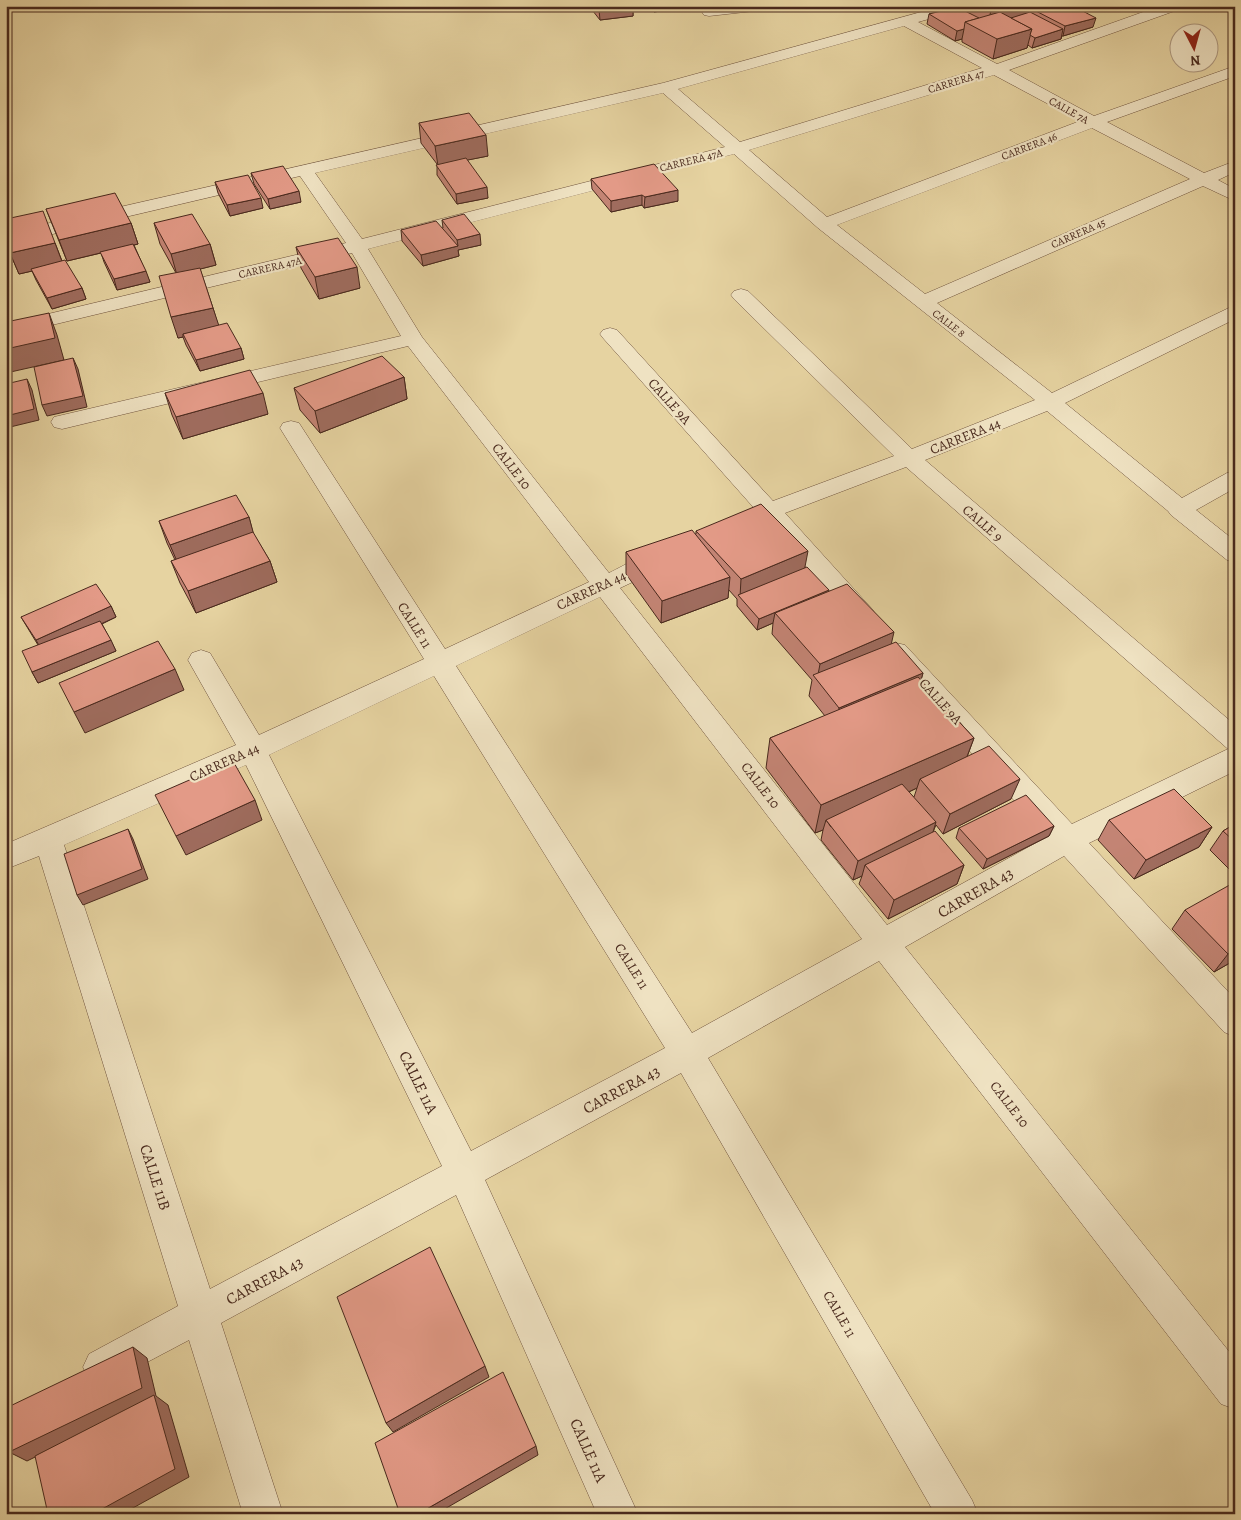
<svg xmlns="http://www.w3.org/2000/svg" width="1241" height="1520" font-family="Alegreya,serif">
<style>
.lines{fill:none;stroke-linecap:round;stroke-linejoin:round}
.minor-casing{stroke:#70543e;stroke-width:1}
.minor{fill:#efe2c2;fill-rule:evenodd}
.wall{fill:#c38474;stroke:#49291d;fill-rule:evenodd}
.shaded-wall{fill:#9f6c5e;stroke:#49291d}
.building{fill:#e39a87;stroke:#49291d}
.labels{text-anchor:middle;stroke-width:4.5;stroke-linejoin:round;paint-order:stroke}
.far-street-label{font-size:11px;fill:#49291d;stroke:#efe2c2}
.street-label{font-size:14px;fill:#49291d;stroke:#efe2c2}
.near-street-label{font-size:16px;fill:#49291d;stroke:#efe2c2}
</style>
<rect width="100%" height="100%" fill="#e6d3a1"/>
<filter id="stains"><feTurbulence type="fractalNoise" baseFrequency=".004" numOctaves="4"/><feColorMatrix values="0 0 0 0 .2 0 0 0 0 .09 0 0 0 0 .02 0 0 0 .5 -.17"/></filter>
<radialGradient id="worn" r=".72"><stop offset=".6" stop-color="#630" stop-opacity="0"/><stop offset="1" stop-color="#630" stop-opacity=".3"/></radialGradient>
<g class="lines">
<g class="minor-casing">
<g id="minor">
<polygon points="721,6 770,6 763,10 709,16 704,15 702,12 704,9"/>
<path d="M943 6H967L965 9 918 22 997 64 1160 6H1182L1180 9 1009 70 1094 116 1235 66V76L1107 122 1204 173 1235 161V172L1218 180 1235 189V201L1203 186 937 303 1052 393 1235 305V319L1065 403 1182 498 1227 473 1235 471V488L1196 510 1235 541V562L1227 560 1171 515 1168 511 1047 411 925 460 1235 725V771L1089 843 1235 999V1037L1224 1032 1064 856 905 947 1235 1359V1409L1221 1404 879 961 708 1058 972 1500 978 1514H935L681 1073 485 1180 638 1514H597L456 1195 221 1323 283 1514H243L189 1340 102 1386 89 1380 83 1367 89 1354 178 1306 39 856 6 869V844L236 745 188 660 192 653 201 650 210 653 259 735 424 659 280 428 283 423 291 421 299 423 445 649 589 582 408 346 62 429 54 427 51 422 54 417 401 336 352 253 6 336V324L346 243 300 176 6 245V233L663 83ZM904 26 982 68 740 142 678 89ZM994 75 1080 121 827 217 749 150ZM663 93 725 147 362 239 315 173ZM1092 128 1190 179 925 294 837 225ZM734 154 818 228 1035 400 912 449 748 291 741 289 734 291 731 295 734 299 894 456 773 501 617 330 610 328 603 330 600 334 603 338 754 508 725 520 721 526 725 532 733 534 765 521 854 621 863 624 872 621 876 615 872 609 785 513 906 467 1228 749 1072 824 905 645 896 643 887 645 883 652 887 659 1047 837 887 925 620 588 669 565 672 559 669 553C650 548 626 565 609 573L422 337 368 249ZM600 597 862 939 692 1033 456 666ZM434 676 665 1048 471 1151 269 755ZM246 765 442 1166 210 1289 64 845Z"/>
</g>
</g>
<use href="#minor" class="minor"/>
</g>
<g class="wall">
<polygon points="589,6 633,6 633,16 600,20"/>
<polygon points="650,6 686,6 686,7 654,12"/>
<polygon points="959,6 1073,6 1093,27 1063,36 1062,36 1061,39 1032,48 1028,45 1027,48 993,59 962,42 962,39 955,41 927,24 929,14 958,7"/>
<polygon points="1135,6 1154,6 1143,10"/>
<polygon points="419,123 488,156 467,160 488,198 457,204 437,175 437,164 421,143"/>
<polygon points="251,173 301,202 270,209 254,184"/>
<polygon points="591,179 678,201 644,208 642,205 611,212 592,189"/>
<polygon points="215,182 263,208 230,216 218,193"/>
<polygon points="46,209 131,223 138,244 134,245 150,282 117,290 104,262 101,253 67,261"/>
<polygon points="442,220 481,245 458,250 459,256 423,266 402,241 401,230 443,228"/>
<polygon points="154,223 210,244 216,265 200,269 213,308 218,325 241,348 244,359 200,371 186,345 183,337 178,338 176,273 160,244"/>
<polygon points="55,243 62,261 82,288 86,299 52,309 36,280 32,271 19,274 10,253"/>
<polygon points="296,247 360,288 319,299 301,268"/>
<polygon points="404,377 407,399 320,433 300,410 294,388"/>
<polygon points="165,393 268,414 183,439 172,415"/>
<polygon points="249,517 253,533 270,561 277,582 196,613 180,583 171,561 175,560 167,543 159,521"/>
<path d="M696 531 805 568 828 591 891 644 923 673 921 680 974 738 967 757 1011 799 943 834 936 825 933 832 964 865 957 884 888 919 859 884 862 876 853 880 821 840 823 830 815 833 766 768 770 738 825 716 809 696 812 680 772 634 773 623 757 630 737 606V599L728 589V598L661 623 626 574V552L696 534ZM917 788 914 797 909 792Z"/>
<polygon points="111,606 116,617 102,624 116,651 38,683 32,672 38,645 21,617"/>
<polygon points="1109,820 1212,827 1199,847 1134,879 1098,840"/>
<polygon points="1235,824 1235,875 1210,850 1223,831"/>
<polygon points="1054,826 1049,836 983,869 956,838 959,828"/>
<polygon points="1185,910 1235,960 1214,972 1172,929"/>
</g>
<g class="shaded-wall">
<polygon points="633,6 633,16 600,20 599,10"/>
<polygon points="655,6 686,6 686,7 654,12"/>
<polygon points="1003,6 1044,6 1032,9 1031,13 987,29 991,10"/>
<polygon points="1144,6 1154,6 1143,10"/>
<polygon points="1096,18 1093,27 1063,36 1065,26"/>
<polygon points="964,29 962,39 955,41 957,31"/>
<polygon points="1032,29 1027,48 993,59 997,39"/>
<polygon points="1063,29 1061,39 1032,48 1035,38"/>
<polygon points="486,135 488,156 438,166 435,146"/>
<polygon points="487,187 488,198 457,204 456,194"/>
<polygon points="678,190 678,201 644,208 645,197"/>
<polygon points="299,191 301,202 270,209 268,199"/>
<polygon points="642,195 642,205 611,212 611,201"/>
<polygon points="261,198 263,208 230,216 227,205"/>
<polygon points="131,223 138,244 67,261 59,240"/>
<polygon points="480,234 481,245 458,250 459,256 423,266 421,255 458,246 457,240"/>
<polygon points="55,243 63,264 19,274 10,253"/>
<polygon points="210,244 216,265 177,275 171,254"/>
<polygon points="357,267 360,288 319,299 315,277"/>
<polygon points="146,271 150,282 117,290 114,279"/>
<polygon points="82,288 86,299 52,309 47,298"/>
<polygon points="213,308 220,329 183,334 183,337 178,338 171,317"/>
<polygon points="49,313 57,335 64,360 6,373 6,349"/>
<polygon points="241,348 244,359 200,371 196,360"/>
<polygon points="73,358 78,369 87,407 47,416 42,405"/>
<polygon points="404,377 407,399 320,433 315,411"/>
<polygon points="27,379 32,390 39,420 6,428 6,416"/>
<polygon points="263,393 268,414 183,439 176,417"/>
<polygon points="249,517 255,539 179,566 170,545"/>
<polygon points="808,551 804,572 740,597 741,579"/>
<polygon points="270,561 277,582 196,613 188,591"/>
<polygon points="730,577 728,598 661,623 662,601"/>
<polygon points="829,590 827,601 775,613 773,623 757,630 759,619"/>
<polygon points="111,606 116,617 42,651 36,640"/>
<polygon points="894,632 889,654 817,680 820,664"/>
<polygon points="111,640 116,651 38,683 32,672"/>
<polygon points="175,669 184,690 85,733 74,712"/>
<polygon points="923,673 917,694 835,728 839,708"/>
<polygon points="974,738 963,767 920,779 917,788 831,827 826,820 823,830 815,833 821,805"/>
<polygon points="1020,779 1011,799 943,834 950,814"/>
<polygon points="255,800 262,820 186,855 176,836"/>
<polygon points="936,822 930,842 865,865 862,876 853,880 858,861"/>
<polygon points="1054,826 1049,836 983,869 987,859"/>
<polygon points="1212,827 1199,847 1134,879 1146,860"/>
<polygon points="128,829 133,839 148,879 83,905 77,895"/>
<polygon points="964,865 957,884 888,919 894,900"/>
<polygon points="1235,950 1235,960 1214,972 1228,954"/>
<polygon points="133,1347 147,1358 156,1396 168,1405 189,1477 122,1514 93,1514 155,1398 27,1461 9,1452"/>
<polygon points="485,1366 489,1377 393,1432 386,1423"/>
<polygon points="536,1446 538,1455 436,1514 418,1514"/>
</g>
<g class="building">
<polygon points="596,6 631,6 599,10"/>
<polygon points="984,6 1003,6 991,10"/>
<polygon points="1042,6 1073,6 1096,18 1065,26 1032,9"/>
<polygon points="957,7 979,18 965,22 964,29 957,31 929,14"/>
<polygon points="1000,12 1032,29 997,39 965,22"/>
<polygon points="1030,12 1063,29 1035,38 1030,35 1032,29 1011,18"/>
<polygon points="469,113 486,135 435,146 419,123"/>
<polygon points="466,158 487,187 456,194 436,165"/>
<polygon points="654,164 678,190 645,197 642,195 611,201 591,179"/>
<polygon points="283,166 299,191 268,199 251,173"/>
<polygon points="248,175 261,198 227,205 215,182"/>
<polygon points="115,193 131,223 59,240 46,209"/>
<polygon points="43,211 55,243 10,253 6,243 6,219"/>
<polygon points="192,214 210,244 171,254 154,223"/>
<polygon points="464,214 480,234 457,240 442,220"/>
<polygon points="436,221 458,246 421,255 401,230"/>
<polygon points="338,238 357,267 315,277 296,247"/>
<polygon points="133,244 146,271 114,279 100,252"/>
<polygon points="65,260 82,288 47,298 31,269"/>
<polygon points="200,268 213,308 171,317 159,276"/>
<polygon points="49,313 55,338 6,349 6,322"/>
<polygon points="227,323 241,348 196,360 183,334"/>
<polygon points="382,356 404,377 315,411 294,388"/>
<polygon points="73,358 83,396 42,405 34,367"/>
<polygon points="250,370 263,393 176,417 165,393"/>
<polygon points="27,379 34,409 6,416 6,384"/>
<polygon points="236,495 249,517 170,545 159,521"/>
<polygon points="761,504 808,551 741,579 696,531"/>
<polygon points="692,530 730,577 662,601 626,552"/>
<polygon points="253,532 270,561 188,591 171,561"/>
<polygon points="807,567 829,590 759,619 738,595"/>
<polygon points="96,584 111,606 36,640 21,617"/>
<polygon points="847,584 894,632 820,664 775,613"/>
<polygon points="100,621 111,640 32,672 22,651"/>
<polygon points="158,641 175,669 74,712 59,683"/>
<polygon points="896,642 923,673 839,708 813,675"/>
<polygon points="918,677 974,738 821,805 770,738"/>
<polygon points="989,746 1020,779 950,814 920,779"/>
<polygon points="233,761 255,800 176,836 155,795"/>
<polygon points="902,784 936,822 858,861 826,820"/>
<polygon points="1174,789 1212,827 1146,860 1109,820"/>
<polygon points="1026,795 1054,826 987,859 959,828"/>
<polygon points="1235,824 1235,842 1223,831"/>
<polygon points="128,829 142,869 77,895 64,854"/>
<polygon points="935,831 964,865 894,900 865,865"/>
<polygon points="1235,882 1235,950 1228,954 1185,910"/>
<polygon points="430,1247 485,1366 386,1423 337,1297"/>
<polygon points="133,1347 142,1388 9,1452 6,1435 6,1408"/>
<polygon points="503,1372 536,1446 418,1514 400,1514 375,1443"/>
<polygon points="154,1395 175,1469 93,1514 48,1514 35,1456"/>
</g>
<g class="labels">
<g class="far-street-label">
<text transform="translate(956 81) rotate(-17)" y="4">CARRERA 47</text>
<text transform="translate(1069 110) rotate(29)" y="4">CALLE 7A</text>
<text transform="translate(1029 146) rotate(-21)" y="4">CARRERA 46</text>
<text transform="translate(691 160) rotate(-14)" y="4">CARRERA 47A</text>
<text transform="translate(1078 233) rotate(-24)" y="4">CARRERA 45</text>
<text transform="translate(270 267) rotate(-13)" y="4">CARRERA 47A</text>
<text transform="translate(949 323) rotate(38)" y="4">CALLE 8</text>
</g>
<g class="street-label">
<text transform="translate(670 401) rotate(48)" y="5">CALLE 9A</text>
<text transform="translate(965 436) rotate(-22)" y="5">CARRERA 44</text>
<text transform="translate(512 466) rotate(52)" y="5">CALLE 10</text>
<text transform="translate(983 523) rotate(41)" y="5">CALLE 9</text>
<text transform="translate(591 590) rotate(-25)" y="5">CARRERA 44</text>
<text transform="translate(415 625) rotate(58)" y="5">CALLE 11</text>
<text transform="translate(941 701) rotate(48)" y="5">CALLE 9A</text>
<text transform="translate(224 762) rotate(-24)" y="5">CARRERA 44</text>
<text transform="translate(761 785) rotate(52)" y="5">CALLE 10</text>
<text transform="translate(632 966) rotate(58)" y="5">CALLE 11</text>
<text transform="translate(1010 1104) rotate(52)" y="5">CALLE 10</text>
<text transform="translate(840 1314) rotate(60)" y="5">CALLE 11</text>
</g>
<g class="near-street-label">
<text transform="translate(975 892) rotate(-30)" y="6">CARRERA 43</text>
<text transform="translate(419 1082) rotate(64)" y="6">CALLE 11A</text>
<text transform="translate(621 1089) rotate(-28)" y="6">CARRERA 43</text>
<text transform="translate(156 1177) rotate(72)" y="6">CALLE 11B</text>
<text transform="translate(264 1280) rotate(-28)" y="6">CARRERA 43</text>
<text transform="translate(589 1450) rotate(66)" y="6">CALLE 11A</text>
</g>
</g>
<rect width="1241" height="1520" fill="none" stroke="#e6d3a1" stroke-width="25"/>
<rect x="8" y="8" width="1226" height="1505" fill="none" stroke="#49291d" stroke-width="2.5"/>
<rect x="12" y="12" width="1216" height="1495" fill="none" stroke="#49291d"/>
<g transform="translate(1194 48) rotate(174)"><circle r="24" fill="#efe2c2" stroke="#ad9880"/>
<path d="M0-4L9 19L0 12L-9 19Z" fill="#8f2418"/>
<text y="-8" font-size="14" font-weight="bold" text-anchor="middle" fill="#49291d">N</text>
</g>
<rect width="100%" height="100%" filter="url(#stains)"/>
<rect width="100%" height="100%" fill="url(#worn)"/>
</svg>
